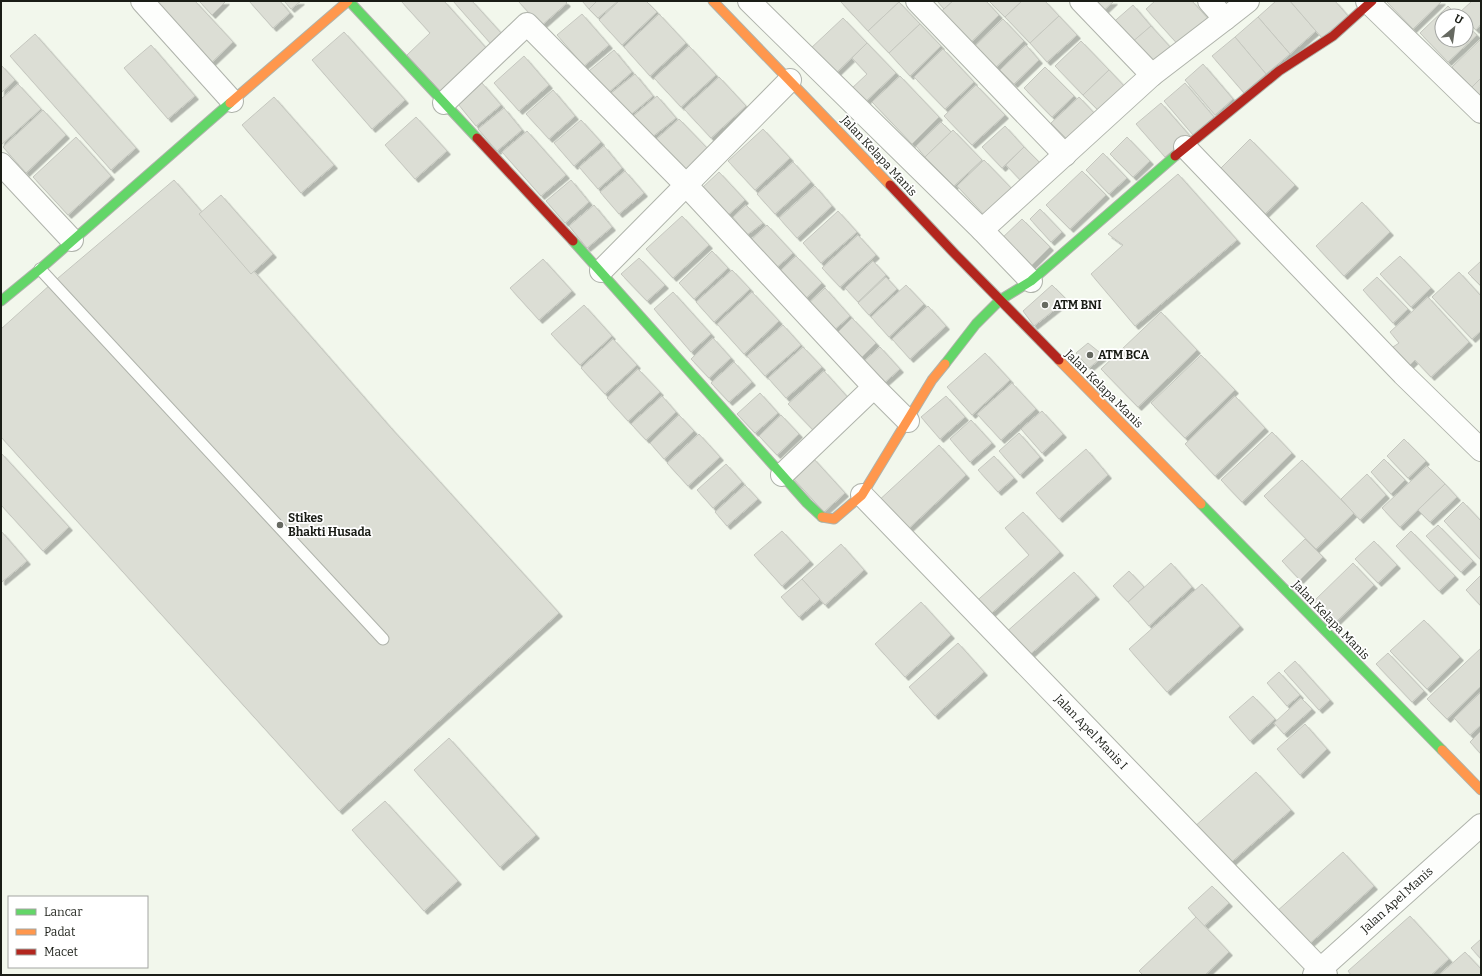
<svg xmlns="http://www.w3.org/2000/svg" width="1482" height="976" font-family="Bitter,serif">
<style>
.building{fill:#dcded5;stroke:#c5c7bf;filter:url(#shadow)}
.lines{fill:none;stroke-linecap:round;stroke-linejoin:round}
.lane-casing{stroke:#afb3ab;stroke-width:13}
.street-casing{stroke:#afb3ab;stroke-width:24}
.fast-casing{stroke:#afb3ab;stroke-width:11}
.slow-casing{stroke:#afb3ab;stroke-width:11}
.jam-casing{stroke:#afb3ab;stroke-width:11}
.lane{stroke:#fdfefc;stroke-width:11}
.street{stroke:#fdfefc;stroke-width:22}
.fast{stroke:#63d668;stroke-width:9}
.slow{stroke:#ff974d;stroke-width:9}
.jam{stroke:#b3261e;stroke-width:9}
.poi-dot{fill:#666961;stroke:#fff;stroke-width:1.5}
.labels{text-anchor:middle;stroke-width:3.5;stroke-linejoin:round;paint-order:stroke}
.street-label{font-size:12px;fill:#1a1d16;stroke:#fff}
.poi-label{font-size:12px;font-weight:bold;fill:#1a1d16;stroke:#fff;text-anchor:start}
</style>
<defs>
<filter id="shadow"><feDropShadow dx="3.5" dy="3.5" stdDeviation="0" flood-color="#0004"/></filter>
</defs>
<rect width="100%" height="100%" fill="#f2f7ec"/>
<g class="building">
<polygon points="151,1 195,1 233,42 210,64"/>
<polygon points="199,1 226,1 212,15"/>
<polygon points="249,1 280,1 290,13 273,28"/>
<polygon points="284,1 301,1 291,9"/>
<polygon points="401,1 444,1 487,49 440,91 407,55 430,33"/>
<polygon points="453,1 472,1 502,34 491,44"/>
<polygon points="518,1 565,1 567,3 541,26"/>
<polygon points="582,1 597,1 589,9"/>
<polygon points="597,1 618,1 598,18 589,9"/>
<polygon points="619,1 646,1 657,12 622,45 599,20"/>
<polygon points="840,1 898,1 899,2 868,31"/>
<polygon points="937,1 953,1 944,9"/>
<polygon points="953,1 986,1 999,15 966,47 936,16"/>
<polygon points="989,1 1022,1 1005,17"/>
<polygon points="1022,1 1045,1 1059,16 1030,43 1005,17"/>
<polygon points="1088,1 1114,1 1100,14"/>
<polygon points="1155,1 1192,1 1212,23 1182,49 1146,9"/>
<polygon points="1276,1 1290,1 1316,31 1290,54 1258,17"/>
<polygon points="1290,1 1335,1 1348,16 1322,38"/>
<polygon points="1389,1 1442,1 1413,29 1387,2"/>
<polygon points="1472,1 1481,1 1481,24 1476,30 1466,20 1466,16 1462,16 1459,13"/>
<polygon points="899,2 920,24 889,53 868,31"/>
<polygon points="1133,5 1151,26 1127,47 1109,26"/>
<polygon points="1448,6 1458,16 1442,16 1442,40 1466,40 1466,25 1477,35 1448,62 1420,33"/>
<polygon points="582,14 609,45 584,66 557,35"/>
<polygon points="659,14 686,43 650,76 624,47"/>
<polygon points="1059,16 1077,35 1047,62 1030,43"/>
<polygon points="1258,17 1290,54 1266,74 1235,37"/>
<polygon points="843,18 867,43 834,75 810,49"/>
<polygon points="1003,19 1024,41 994,69 974,47"/>
<polygon points="920,24 941,46 910,76 889,53"/>
<polygon points="1151,26 1171,48 1151,65 1131,43"/>
<polygon points="344,32 405,100 372,129 312,60"/>
<polygon points="35,34 136,148 111,170 10,56"/>
<polygon points="1235,37 1266,74 1244,93 1212,56"/>
<polygon points="1481,39 1481,78 1472,87 1452,67"/>
<polygon points="1081,41 1109,70 1083,95 1055,66"/>
<polygon points="867,43 896,73 863,104 850,90 867,74 852,58"/>
<polygon points="151,45 195,96 168,119 124,68"/>
<polygon points="1026,45 1039,60 1014,84 1000,70"/>
<polygon points="689,46 716,75 681,107 654,78"/>
<polygon points="943,49 974,82 945,109 914,77"/>
<polygon points="614,50 632,72 608,93 589,71"/>
<polygon points="524,56 549,85 519,111 494,83"/>
<polygon points="1203,64 1233,99 1215,115 1185,80"/>
<polygon points="1,65 15,80 1,93"/>
<polygon points="1045,67 1074,96 1052,117 1024,88"/>
<polygon points="1109,70 1127,89 1101,113 1083,95"/>
<polygon points="635,74 653,96 628,117 610,94"/>
<polygon points="900,76 939,117 912,144 872,102"/>
<polygon points="719,77 746,106 711,138 684,109"/>
<polygon points="1481,78 1481,97 1472,87"/>
<polygon points="482,83 501,105 476,126 458,104"/>
<polygon points="1185,83 1214,117 1193,135 1164,101"/>
<polygon points="18,84 41,109 1,145 1,99"/>
<polygon points="976,85 1005,115 972,145 944,116"/>
<polygon points="553,90 575,116 549,139 526,114"/>
<polygon points="657,96 676,118 651,138 632,117"/>
<polygon points="274,97 334,165 301,193 242,125"/>
<polygon points="1079,97 1096,115 1069,141 1051,123"/>
<polygon points="1161,103 1190,136 1165,157 1136,124"/>
<polygon points="504,108 522,130 497,151 478,129"/>
<polygon points="43,110 66,135 26,173 3,147"/>
<polygon points="416,117 447,151 415,179 385,145"/>
<polygon points="679,119 709,150 685,173 654,141"/>
<polygon points="581,120 601,142 574,166 554,143"/>
<polygon points="941,122 951,132 925,157 916,146"/>
<polygon points="1005,126 1024,147 1002,168 982,147"/>
<polygon points="763,129 790,158 755,190 728,161"/>
<polygon points="953,130 982,160 954,186 925,157"/>
<polygon points="527,131 566,175 541,196 502,152"/>
<polygon points="76,137 111,176 68,215 33,177"/>
<polygon points="1127,137 1150,161 1133,177 1110,154"/>
<polygon points="1250,139 1295,185 1264,215 1220,169"/>
<polygon points="604,146 622,168 598,189 579,167"/>
<polygon points="1024,147 1043,166 1024,184 1006,165"/>
<polygon points="1103,153 1127,178 1109,194 1086,170"/>
<polygon points="984,160 1014,191 987,218 957,186"/>
<polygon points="793,162 811,182 775,214 757,194"/>
<polygon points="625,171 644,193 619,214 600,192"/>
<polygon points="1082,171 1106,195 1070,229 1046,205"/>
<polygon points="719,172 745,200 727,216 702,188"/>
<polygon points="1178,174 1237,240 1135,326 1091,274 1123,245 1108,234"/>
<polygon points="174,180 391,428 559,613 339,811 1,437 1,329 51,284"/>
<polygon points="571,180 589,202 565,223 546,201"/>
<polygon points="815,186 832,206 797,238 779,218"/>
<polygon points="221,195 273,254 251,274 199,214"/>
<polygon points="1362,202 1390,232 1344,276 1316,246"/>
<polygon points="594,205 612,227 587,248 569,226"/>
<polygon points="746,205 763,223 747,235 733,217"/>
<polygon points="1040,209 1062,232 1051,242 1030,219"/>
<polygon points="838,211 857,232 821,263 803,243"/>
<polygon points="682,216 709,245 673,278 646,249"/>
<polygon points="1022,219 1050,247 1028,269 1000,240"/>
<polygon points="767,225 793,253 775,269 750,241"/>
<polygon points="858,235 876,255 840,287 822,268"/>
<polygon points="712,251 728,268 694,299 679,283"/>
<polygon points="796,256 822,283 804,300 779,272"/>
<polygon points="1400,256 1431,288 1411,307 1380,274"/>
<polygon points="639,258 665,285 647,301 621,274"/>
<polygon points="543,259 572,291 539,320 510,288"/>
<polygon points="873,261 886,275 858,302 845,288"/>
<polygon points="1481,261 1481,286 1468,273"/>
<polygon points="732,270 750,289 714,322 696,302"/>
<polygon points="1459,272 1481,296 1481,331 1472,339 1432,297"/>
<polygon points="886,277 897,289 869,315 858,303"/>
<polygon points="1377,277 1408,309 1393,323 1363,290"/>
<polygon points="906,285 924,304 889,337 871,317"/>
<polygon points="1052,285 1067,300 1034,326 1023,311"/>
<polygon points="825,288 850,316 832,332 807,305"/>
<polygon points="673,292 711,334 691,352 654,309"/>
<polygon points="752,292 779,321 744,354 717,324"/>
<polygon points="1428,297 1469,342 1431,377 1415,360 1410,365 1393,347 1399,343 1390,332"/>
<polygon points="584,305 612,336 580,365 551,334"/>
<polygon points="928,306 946,326 910,359 892,339"/>
<polygon points="1161,312 1197,350 1138,407 1101,369"/>
<polygon points="852,318 876,343 860,359 836,334"/>
<polygon points="783,325 801,345 765,376 747,356"/>
<polygon points="713,338 731,358 709,378 691,359"/>
<polygon points="613,339 637,365 605,394 581,368"/>
<polygon points="1088,343 1104,356 1089,368 1076,353"/>
<polygon points="803,347 822,367 786,398 768,378"/>
<polygon points="880,347 900,369 883,384 863,362"/>
<polygon points="985,353 1010,380 972,415 947,387"/>
<polygon points="1201,355 1235,390 1185,438 1151,403"/>
<polygon points="734,362 752,382 729,402 711,383"/>
<polygon points="638,369 660,392 628,421 607,398"/>
<polygon points="824,371 851,401 816,433 788,404"/>
<polygon points="1012,383 1036,409 1001,440 977,414"/>
<polygon points="760,393 778,413 755,433 737,414"/>
<polygon points="662,396 676,412 646,440 631,424"/>
<polygon points="946,396 965,417 940,439 921,417"/>
<polygon points="1235,396 1265,428 1215,476 1185,444"/>
<polygon points="1042,411 1063,434 1042,453 1021,429"/>
<polygon points="679,415 694,431 664,459 650,443"/>
<polygon points="781,415 799,434 777,455 759,436"/>
<polygon points="971,420 992,443 970,462 950,439"/>
<polygon points="1272,432 1292,453 1242,502 1221,480"/>
<polygon points="1019,433 1040,457 1020,475 999,451"/>
<polygon points="699,434 720,457 688,486 667,463"/>
<polygon points="1404,439 1426,461 1408,478 1387,456"/>
<polygon points="939,445 966,475 904,533 876,503"/>
<polygon points="1086,449 1108,475 1059,519 1036,493"/>
<polygon points="1,453 69,527 43,551 1,505"/>
<polygon points="994,456 1014,478 998,492 978,470"/>
<polygon points="813,458 845,493 824,512 792,477"/>
<polygon points="1384,459 1405,480 1391,494 1371,472"/>
<polygon points="1302,460 1354,513 1316,549 1264,496"/>
<polygon points="726,464 742,482 713,508 697,490"/>
<polygon points="1427,466 1445,484 1400,527 1382,508"/>
<polygon points="1367,474 1386,495 1360,520 1341,499"/>
<polygon points="1445,484 1457,497 1430,522 1418,510"/>
<polygon points="745,485 758,499 727,526 715,512"/>
<polygon points="1463,502 1481,521 1481,560 1444,521"/>
<polygon points="1023,512 1060,552 985,619 972,605 1029,555 1005,528"/>
<polygon points="1438,525 1473,561 1461,572 1426,536"/>
<polygon points="1,531 27,561 2,582 1,581"/>
<polygon points="782,531 810,561 782,586 754,555"/>
<polygon points="1411,531 1455,576 1439,591 1396,546"/>
<polygon points="1305,539 1323,557 1300,580 1282,561"/>
<polygon points="1374,541 1397,565 1378,583 1355,559"/>
<polygon points="841,544 864,570 825,605 802,579"/>
<polygon points="1171,563 1192,587 1149,626 1128,602"/>
<polygon points="1353,563 1374,585 1335,623 1314,601"/>
<polygon points="1129,571 1144,587 1128,602 1113,586"/>
<polygon points="1074,572 1096,596 1026,658 1004,634"/>
<polygon points="1481,575 1481,606 1466,590"/>
<polygon points="802,579 820,599 799,617 781,597"/>
<polygon points="1202,584 1240,626 1167,692 1129,649"/>
<polygon points="921,602 951,635 905,677 875,644"/>
<polygon points="1424,620 1460,657 1427,689 1390,651"/>
<polygon points="958,643 984,672 935,716 909,687"/>
<polygon points="1481,648 1481,686 1447,719 1427,699"/>
<polygon points="1388,653 1424,691 1412,702 1376,664"/>
<polygon points="1295,661 1330,700 1319,710 1284,671"/>
<polygon points="1279,672 1300,695 1287,706 1267,683"/>
<polygon points="1481,692 1481,725 1470,735 1454,718"/>
<polygon points="1253,696 1275,719 1250,741 1229,717"/>
<polygon points="1301,698 1312,709 1284,734 1274,723"/>
<polygon points="1305,724 1327,749 1300,775 1277,749"/>
<polygon points="1481,731 1481,754 1470,742"/>
<polygon points="449,738 536,835 500,867 414,770"/>
<polygon points="1256,772 1291,810 1227,866 1193,828"/>
<polygon points="385,801 458,881 424,911 352,830"/>
<polygon points="1343,852 1374,886 1307,946 1276,912"/>
<polygon points="1212,886 1229,903 1204,926 1188,908"/>
<polygon points="1410,916 1449,959 1431,975 1351,975 1348,971"/>
<polygon points="1196,917 1229,952 1205,975 1143,975 1139,971"/>
<polygon points="1481,939 1481,959 1471,948"/>
<polygon points="1465,952 1481,969 1481,975 1439,975"/>
</g>
<g class="lines">
<g class="lane-casing">
<polyline id="lane" points="40,269 383,639"/>
</g>
<g class="street-casing">
<g id="street">
<polyline points="142,1 232,101"/>
<polyline points="749,1 982,230"/>
<polyline points="917,1 1065,155"/>
<polyline points="1081,1 1152,75"/>
<polyline points="1367,1 1481,112"/>
<polyline points="1225,19 1248,1"/>
<polyline points="444,103 527,24 686,185 874,387 908,421"/>
<polyline points="1185,147 1403,374 1481,450"/>
<polyline points="1,164 72,240"/>
<polyline points="601,271 790,80"/>
<polyline points="1031,281 982,230 1152,75 1225,19 1209,1"/>
<polyline points="782,475 874,387"/>
<polyline points="862,495 1326,975"/>
<polyline points="1314,975 1481,825"/>
</g>
</g>
<g class="fast-casing">
<g id="fast">
<polyline points="349,1 477,138"/>
<polyline points="573,241 807,503 822,517"/>
<polyline points="1,301 40,269 230,103"/>
<polyline points="945,364 976,324 1000,300 1031,281 1175,156"/>
<polyline points="1201,504 1442,750"/>
</g>
</g>
<g class="slow-casing">
<g id="slow">
<polyline points="713,1 890,185"/>
<polyline points="230,103 348,1"/>
<polyline points="1059,360 1201,504"/>
<polyline points="822,517 834,519 862,495 932,380 945,364"/>
<polyline points="1442,750 1481,790"/>
</g>
</g>
<g class="jam-casing">
<g id="jam">
<polyline points="477,138 573,241"/>
<polyline points="1175,156 1279,71 1333,36 1372,1"/>
<polyline points="890,185 955,254 1059,360"/>
</g>
</g>
<use href="#lane" class="lane"/>
<use href="#street" class="street"/>
<use href="#fast" class="fast"/>
<use href="#slow" class="slow"/>
<use href="#jam" class="jam"/>
</g>
<g class="poi-dot">
<circle cx="1045" cy="305" r="4"/>
<circle cx="1090" cy="355" r="4"/>
<circle cx="280" cy="525" r="4"/>
</g>
<g class="labels">
<g class="street-label">
<text transform="translate(879 156) rotate(47)" y="4">Jalan Kelapa Manis</text>
<text transform="translate(1104 389) rotate(45)" y="4">Jalan Kelapa Manis</text>
<text transform="translate(1331 620) rotate(46)" y="4">Jalan Kelapa Manis</text>
<text transform="translate(1091 732) rotate(46)" y="4">Jalan Apel Manis I</text>
<text transform="translate(1397 900) rotate(-42)" y="4">Jalan Apel Manis</text>
</g>
<g class="poi-label">
<text x="1053" y="309">ATM BNI</text>
<text x="1098" y="359">ATM BCA</text>
<text x="288" y="522">Stikes<tspan x="288" dy="14">Bhakti Husada</tspan></text>
</g>
</g>
<rect width="1482" height="976" fill="none" stroke="#1a1d16" stroke-width="4"/>
<rect x="8" y="896" width="140" height="72" fill="#ffffff" stroke="#a3a5a2"/>
<rect x="16" y="909" width="20" height="6" fill="#63d668" stroke="#a3a5a2"/>
<text x="44" y="916" font-size="12" fill="#1a1d16">Lancar</text>
<rect x="16" y="929" width="20" height="6" fill="#ff974d" stroke="#a3a5a2"/>
<text x="44" y="936" font-size="12" fill="#1a1d16">Padat</text>
<rect x="16" y="949" width="20" height="6" fill="#b3261e" stroke="#a3a5a2"/>
<text x="44" y="956" font-size="12" fill="#1a1d16">Macet</text>
<g transform="translate(1454 28) rotate(29)"><circle r="19" fill="#ffffff" stroke="#a3a5a2"/>
<path d="M0-3L7 15L0 10L-7 15Z" fill="#666961"/>
<text y="-6" font-size="11" font-weight="bold" text-anchor="middle" fill="#1a1d16">U</text>
</g>
</svg>
